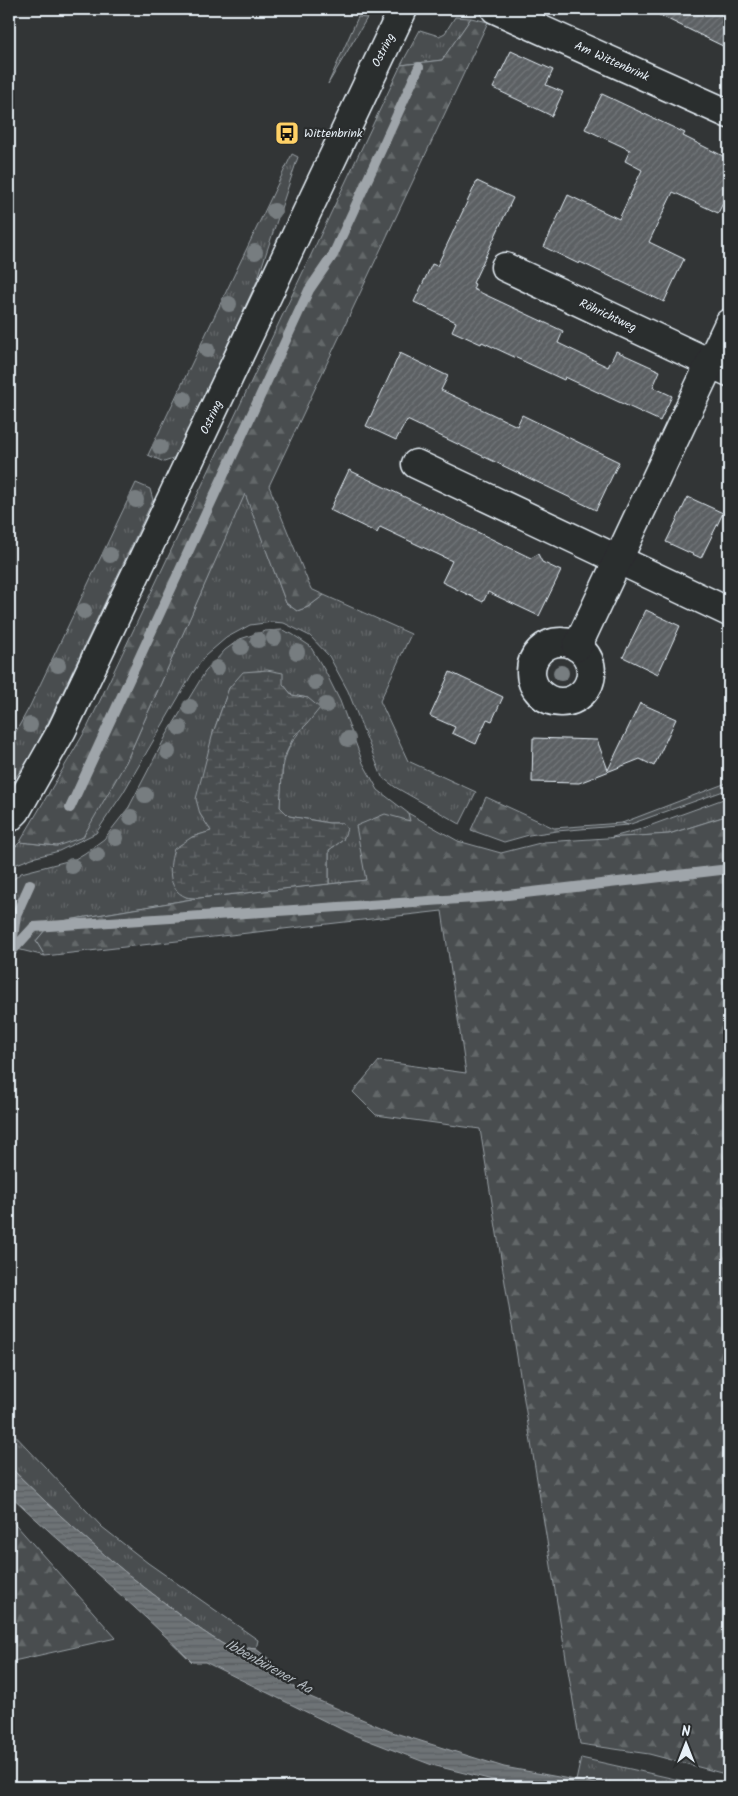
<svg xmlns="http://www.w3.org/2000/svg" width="738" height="1796" font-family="Kalam,sans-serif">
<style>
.grass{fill:url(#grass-tufts);stroke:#989fa4}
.forest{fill:url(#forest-firs);stroke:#989fa4}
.wetland{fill:url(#wetland-marsh);stroke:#989fa4}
.water{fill:url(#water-rules);stroke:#9fa5aa}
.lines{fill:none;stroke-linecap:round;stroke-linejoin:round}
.stream{stroke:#9fa5aa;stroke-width:10}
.building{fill:url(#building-hatch);stroke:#e8f1f8}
.minor-casing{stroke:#e8f1f8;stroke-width:31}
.minor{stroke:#2a2d2e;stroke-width:28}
.tree{fill:#777d80}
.labels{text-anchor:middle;stroke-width:4.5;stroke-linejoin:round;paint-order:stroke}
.street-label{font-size:12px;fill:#e8f1f8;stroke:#2a2d2e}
.poi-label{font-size:12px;fill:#e8f1f8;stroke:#2a2d2e;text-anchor:start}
.water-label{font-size:14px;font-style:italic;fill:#b1b8be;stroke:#2a2d2e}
</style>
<defs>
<pattern id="grass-tufts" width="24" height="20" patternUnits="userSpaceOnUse" patternTransform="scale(1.25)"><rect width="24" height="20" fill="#494d4f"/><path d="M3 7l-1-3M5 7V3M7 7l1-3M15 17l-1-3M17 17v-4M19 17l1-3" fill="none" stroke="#636769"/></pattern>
<pattern id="forest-firs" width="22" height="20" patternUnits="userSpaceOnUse" patternTransform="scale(1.25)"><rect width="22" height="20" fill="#494d4f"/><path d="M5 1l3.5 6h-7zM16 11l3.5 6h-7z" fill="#636769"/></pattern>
<pattern id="wetland-marsh" width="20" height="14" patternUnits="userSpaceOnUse" patternTransform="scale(1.25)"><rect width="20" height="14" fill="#494d4f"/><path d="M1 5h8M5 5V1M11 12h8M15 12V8" fill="none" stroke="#636769"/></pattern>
<pattern id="water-rules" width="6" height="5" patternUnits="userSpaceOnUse" patternTransform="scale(1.25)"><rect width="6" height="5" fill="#6e7376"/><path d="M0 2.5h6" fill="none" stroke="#5a5e60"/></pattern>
<pattern id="building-hatch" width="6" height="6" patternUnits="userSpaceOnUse" patternTransform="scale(1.25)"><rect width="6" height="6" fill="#5c6063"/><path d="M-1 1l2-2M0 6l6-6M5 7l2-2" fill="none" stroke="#73777a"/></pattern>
</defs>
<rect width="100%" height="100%" fill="#323536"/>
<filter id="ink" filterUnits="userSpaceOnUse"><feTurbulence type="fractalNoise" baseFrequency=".02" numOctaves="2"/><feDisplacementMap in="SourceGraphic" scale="10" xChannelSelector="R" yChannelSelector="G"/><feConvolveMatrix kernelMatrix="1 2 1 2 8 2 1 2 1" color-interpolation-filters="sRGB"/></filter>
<g filter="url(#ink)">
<g class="grass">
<polygon points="358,17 367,18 328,84"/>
<polygon points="455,17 471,18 442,60 401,65 420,30 439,36 445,33"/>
<polygon points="292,154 298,157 257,281 179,450 173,459 164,462 148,455"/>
<polygon points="136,483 150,489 153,500 51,717 30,757 9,787 9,744 30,706"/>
<polygon points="245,493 286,603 297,611 308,607 324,595 411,634 380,701 408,761 476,792 460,824 395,787 382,777 348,691 329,656 310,636 284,623 272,622 250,625 226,638 205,656 192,674 123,793 96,833 59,851 32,858 9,867 9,853 20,842 57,846 126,762"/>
<path d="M282 630 292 634 310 646 325 671 340 701 363 763 378 790 408 813 411 822 367 880 329 884V850L343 840V823H329L289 816 280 807C282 772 280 750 307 724L308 698 292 695 283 684 244 672 229 688 213 733 200 814 212 831 192 837 186 897 198 898 51 923 36 941 45 956 9 947V883L21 873 75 859 85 853 104 839 129 807 166 736 205 672 225 650 240 639 265 631Z"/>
<polygon points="729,782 729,789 628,825 622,823"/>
<polygon points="729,797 729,815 669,834 609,838 638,830"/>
<path d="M9 1429 102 1527 148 1563 258 1640 256 1649 248 1648 242 1654C214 1641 190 1622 166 1604 110 1562 58 1515 9 1466Z"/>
<polygon points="581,1758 711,1787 613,1787 576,1781"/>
</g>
<g class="forest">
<polygon points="471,18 488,22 269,486 311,589 324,595 308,607 297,611 286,603 245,494 126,762 83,837 57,846 20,842 87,728 401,65 442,60"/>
<polygon points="486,797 554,828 622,823 628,825 557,831 529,835 504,842 471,830"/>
<polygon points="408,813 458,841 501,853 544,842 669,834 729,815 729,1775 649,1754 580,1744 480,1129 376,1115 353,1092 379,1061 466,1073 442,911 45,956 36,941 51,923 198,898 366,880 356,826 385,814 410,821"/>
<polygon points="9,1517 116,1638 9,1662"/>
</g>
<path class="wetland" d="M267 670 283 673V684L292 695 308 698 320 708 307 724 294 736 283 760 280 807 289 816 329 823H343L347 829 343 840 329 850V884L198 898C195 898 189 898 186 897 166 889 169 865 174 849L192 837 211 831 200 814 196 799 213 733 229 688 243 672Z"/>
<path class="water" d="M9 1466C58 1515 110 1562 166 1604 190 1622 214 1641 242 1654L248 1648 256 1649 269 1659 270 1667 301 1693 392 1732 504 1767 613 1787H521L432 1765 349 1733 205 1662H192C133 1603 69 1551 9 1494Z"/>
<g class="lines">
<g class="stream">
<polyline points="70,808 309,290 333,255 419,67"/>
<polyline points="11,952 16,915 30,884"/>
<polyline points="9,957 11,952 34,927 490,897 729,869"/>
</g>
</g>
<g class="building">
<polygon points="647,9 729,9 729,49"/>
<polygon points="511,51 553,70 546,85 563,92 552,116 493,88"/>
<polygon points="602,94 685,133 683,136 729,159 729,191 718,213 673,192 649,242 684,259 664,302 580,262 579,264 544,247 568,195 619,219 642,170 625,161 630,150 585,129"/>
<polygon points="477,181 513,198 473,283 475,284 473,289 563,331 558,343 608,367 616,351 660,371 653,387 672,396 660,421 565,377 564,380 482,342 481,344 452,331 456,322 414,302 432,264 437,266"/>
<polygon points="400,353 448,376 441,390 517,426 522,415 619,462 596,510 407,420 396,440 366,426"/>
<polygon points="349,470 531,558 538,554 542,562 561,571 539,616 488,592 483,602 442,582 452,561 380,527 377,533 330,510"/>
<polygon points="688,497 723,513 701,558 666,542"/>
<polygon points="646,610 680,626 658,674 623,657"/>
<polygon points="450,672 503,697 492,721 487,719 476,744 452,733 455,727 430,716"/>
<polygon points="640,703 676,719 654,766 640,759 579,783 532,782 533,738 597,740 608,770"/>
</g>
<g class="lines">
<g class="minor-casing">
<g id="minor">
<polyline points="495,9 729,114"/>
<polyline points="505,267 729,372"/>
<polyline points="416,464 729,612"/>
<circle cx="561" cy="672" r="30"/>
<polyline points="577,647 729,323"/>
<polyline points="9,818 16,811 62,730 403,9"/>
</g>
</g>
<use href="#minor" class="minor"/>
</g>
<g class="tree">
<circle cx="274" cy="211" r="8"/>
<circle cx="255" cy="252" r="8"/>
<circle cx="229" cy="304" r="8"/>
<circle cx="207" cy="350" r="8"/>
<circle cx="184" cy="399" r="8"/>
<circle cx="160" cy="447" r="8"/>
<circle cx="136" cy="500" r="8"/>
<circle cx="110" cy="555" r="8"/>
<circle cx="84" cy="611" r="8"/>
<circle cx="274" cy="638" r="8"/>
<circle cx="258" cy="640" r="8"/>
<circle cx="241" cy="647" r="8"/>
<circle cx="297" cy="652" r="8"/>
<circle cx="58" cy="665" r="8"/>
<circle cx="217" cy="668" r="8"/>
<circle cx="561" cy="673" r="8"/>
<circle cx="315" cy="682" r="8"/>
<circle cx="326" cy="705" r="8"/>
<circle cx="190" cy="707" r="8"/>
<circle cx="30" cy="725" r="8"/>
<circle cx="180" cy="728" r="8"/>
<circle cx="348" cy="739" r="8"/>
<circle cx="168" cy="752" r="8"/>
<circle cx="145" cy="795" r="8"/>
<circle cx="131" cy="817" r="8"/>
<circle cx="116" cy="838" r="8"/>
<circle cx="97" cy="855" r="8"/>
<circle cx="72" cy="866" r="8"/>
</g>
</g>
<defs>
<g id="bus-square" transform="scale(1.25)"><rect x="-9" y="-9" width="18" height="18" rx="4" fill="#ffd166" stroke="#2a2d2e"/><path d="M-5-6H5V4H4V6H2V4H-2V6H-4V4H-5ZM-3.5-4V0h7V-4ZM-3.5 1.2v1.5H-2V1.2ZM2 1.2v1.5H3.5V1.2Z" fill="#111"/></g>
</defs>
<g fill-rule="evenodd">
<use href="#bus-square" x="287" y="133"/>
</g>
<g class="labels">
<g class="street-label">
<text transform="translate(383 50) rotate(-63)" y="4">Ostring</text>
<text transform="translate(612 61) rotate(24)" y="4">Am Wittenbrink</text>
<text transform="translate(608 315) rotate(25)" y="4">Röhrichtweg</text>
<text transform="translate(211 417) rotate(-65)" y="4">Ostring</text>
</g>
<g class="poi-label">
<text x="304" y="137">Wittenbrink</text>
</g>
<g class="water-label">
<text transform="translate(269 1666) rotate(29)" y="5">Ibbenbürener Aa</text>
</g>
</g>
<rect width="738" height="1796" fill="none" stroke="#2a2d2e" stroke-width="30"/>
<rect x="15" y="15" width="708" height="1766" fill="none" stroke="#e8f1f8" stroke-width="2" filter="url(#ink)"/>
<g transform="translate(686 1744)" stroke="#2a2d2e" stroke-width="4" paint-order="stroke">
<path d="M0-4L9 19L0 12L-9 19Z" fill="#e8f1f8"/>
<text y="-8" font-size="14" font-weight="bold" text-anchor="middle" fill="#e8f1f8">N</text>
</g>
</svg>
